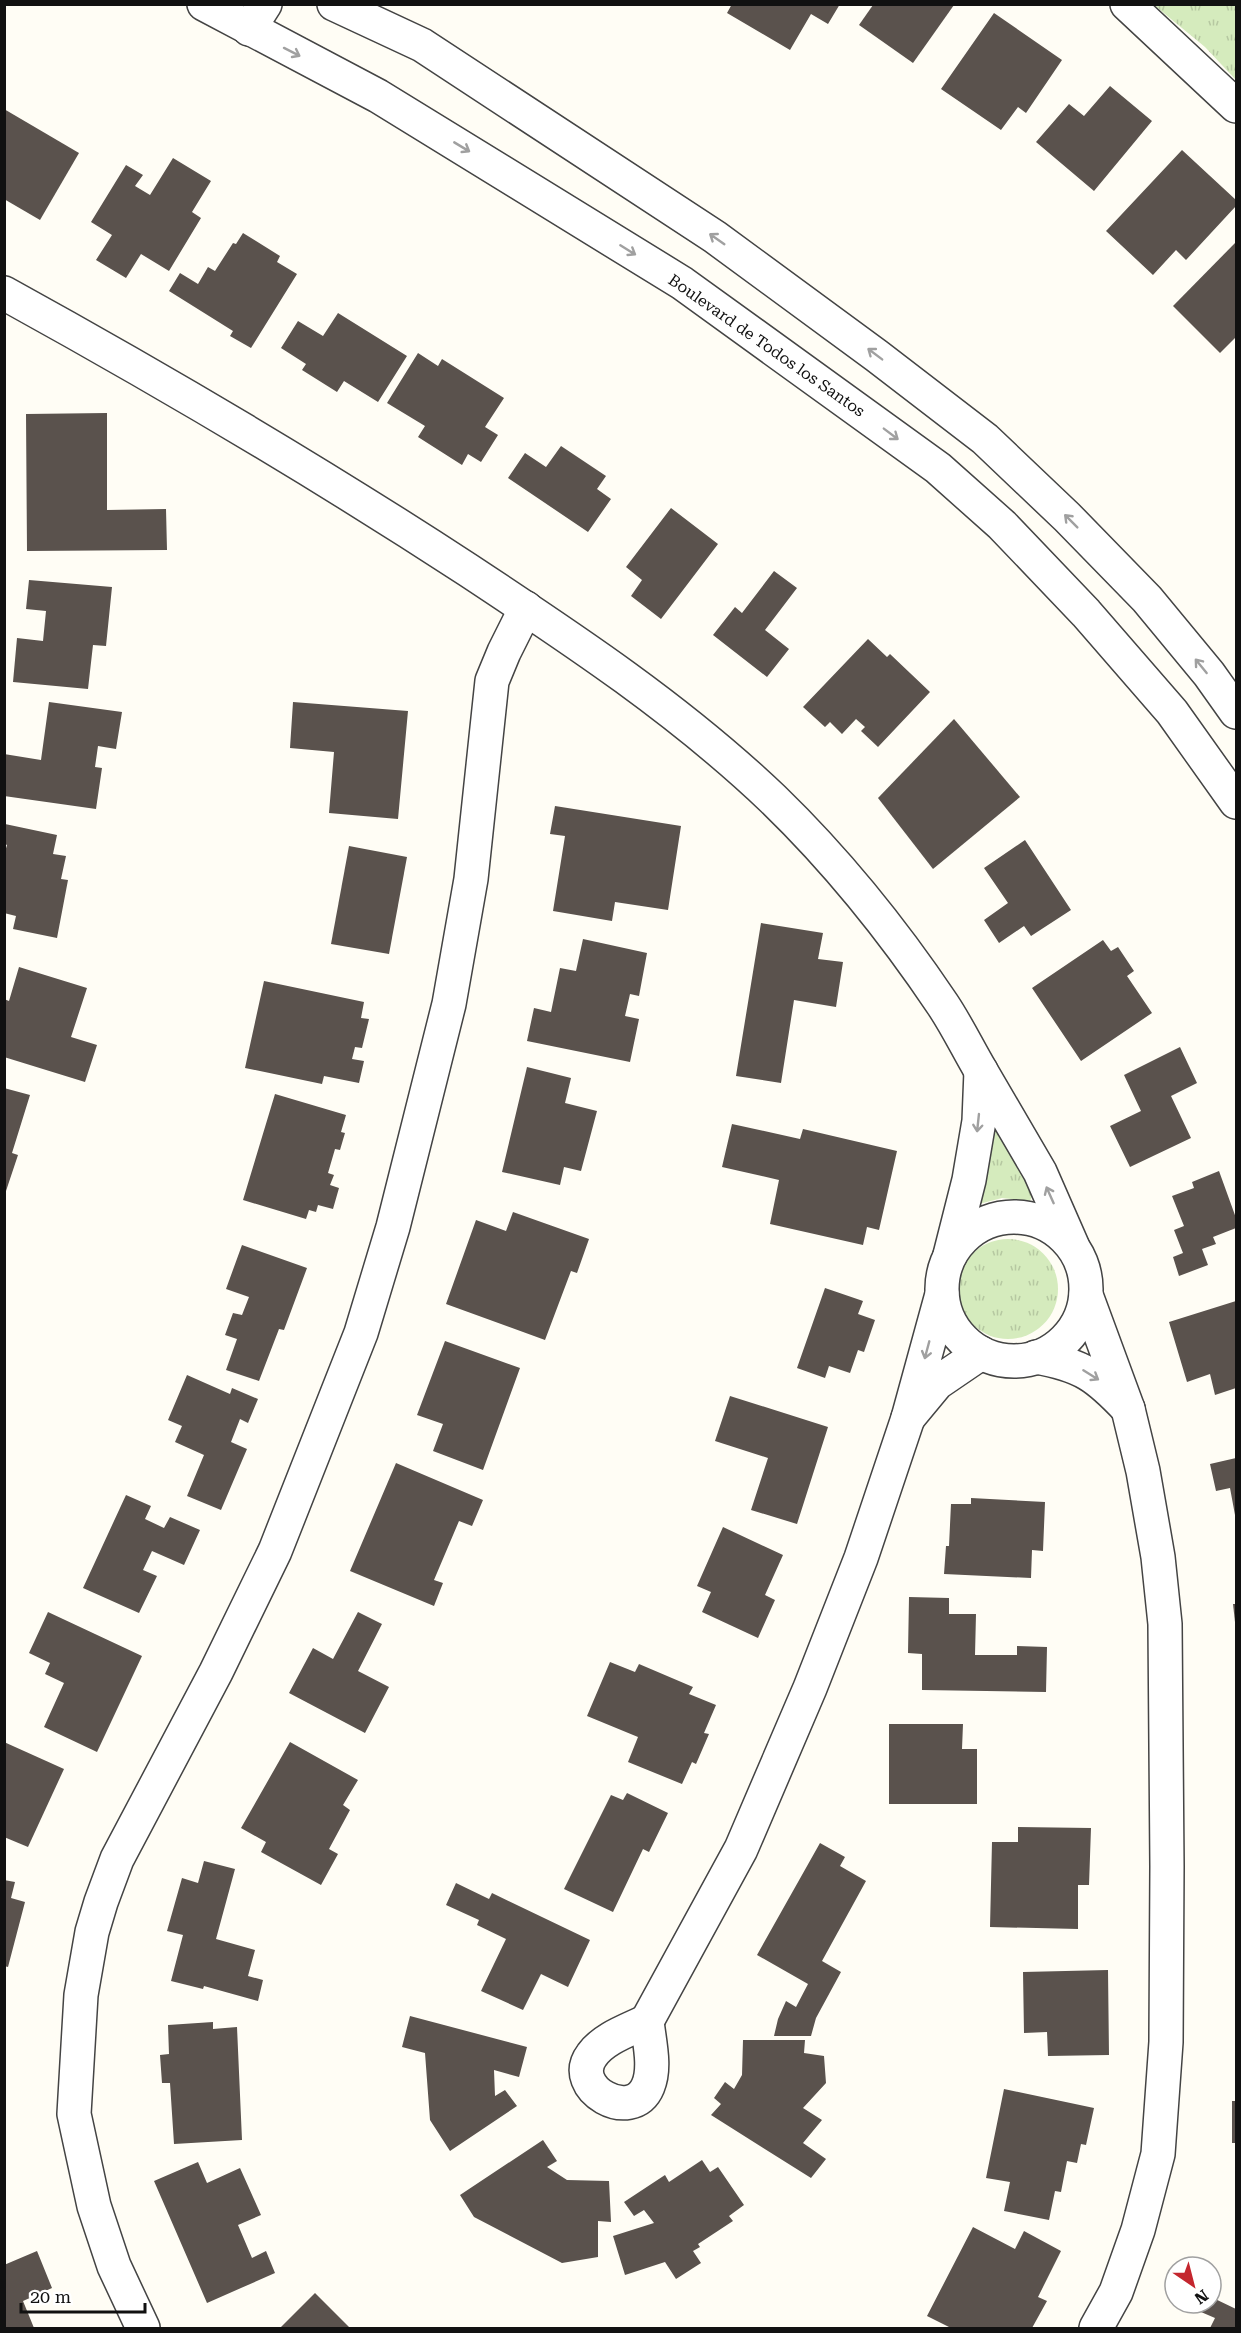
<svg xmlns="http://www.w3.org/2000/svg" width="1241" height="2333" font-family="'Roboto Serif',serif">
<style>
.grass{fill:url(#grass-tufts)}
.building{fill:#5a524d}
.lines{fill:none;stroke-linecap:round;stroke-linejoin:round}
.minor-casing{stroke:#444;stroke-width:36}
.minor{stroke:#fff;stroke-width:33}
.oneway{stroke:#a0a0a0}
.labels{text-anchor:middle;stroke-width:6;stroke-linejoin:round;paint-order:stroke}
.street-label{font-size:16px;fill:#111;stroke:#fff}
</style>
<defs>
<pattern id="grass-tufts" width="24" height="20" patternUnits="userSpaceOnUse" patternTransform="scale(1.5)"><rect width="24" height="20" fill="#d5ebbd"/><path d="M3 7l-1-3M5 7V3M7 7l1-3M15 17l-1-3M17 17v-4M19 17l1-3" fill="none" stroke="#b6c8a1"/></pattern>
</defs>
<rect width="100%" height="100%" fill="#fffdf5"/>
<g class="grass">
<polygon points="1154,5 1236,5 1236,80 1205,47"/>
<polygon points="992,1121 1035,1190 1030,1201 1002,1198 975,1205"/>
<circle cx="1008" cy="1289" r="50"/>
</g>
<g class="building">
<polygon points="732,4 840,4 828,24 811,14 790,50 727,13"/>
<polygon points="873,5 954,5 913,63 859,25"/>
<polygon points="994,13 1062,60 1026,113 1018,107 1001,130 941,89"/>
<polygon points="1110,86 1152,121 1094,191 1036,142 1069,104 1084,116"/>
<polygon points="4,109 79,153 40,220 4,199"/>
<polygon points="1182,150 1236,200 1236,206 1186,260 1176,250 1153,275 1106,231"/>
<polygon points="173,158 211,181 192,212 201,218 169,271 141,254 126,278 96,260 112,235 91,222 126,165 143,175 135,186 150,195"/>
<polygon points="243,233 280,256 277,262 297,274 251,348 230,336 233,331 169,291 180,273 198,284 208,267 215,271 233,243 236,244"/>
<polygon points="1236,242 1236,337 1220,353 1173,306"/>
<polygon points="338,313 407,356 378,402 344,381 337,392 302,370 306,364 281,348 298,321 323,336"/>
<polygon points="418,353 438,366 442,359 504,398 485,427 498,435 481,462 468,454 462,465 418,437 425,426 387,403"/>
<polygon points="107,413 107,510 166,509 167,550 27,551 26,414"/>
<polygon points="561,446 606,476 597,489 611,499 588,532 508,478 525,453 546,467"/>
<polygon points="671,508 718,544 661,619 631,596 642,580 626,567"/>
<polygon points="774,571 797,588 765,630 789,649 767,677 713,635 735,607 742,613"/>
<polygon points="29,580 112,587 106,646 93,645 88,689 13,682 17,638 43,641 46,611 26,609"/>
<polygon points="868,639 887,657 890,654 930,692 878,747 861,731 865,727 856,719 842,734 830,722 825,727 803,707"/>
<polygon points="49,702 122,712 116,749 98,746 95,767 102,768 96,809 4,796 4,754 41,760"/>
<polygon points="293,702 408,711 398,819 329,813 334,752 290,748"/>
<polygon points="954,719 1020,797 933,869 878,798"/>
<polygon points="555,806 681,826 668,910 615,902 612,921 553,911 565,836 550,834"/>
<polygon points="5,824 57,835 53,854 66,856 61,879 68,880 57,938 13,929 16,916 4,913 4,855 7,845 5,844"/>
<polygon points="1025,840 1071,910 1031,936 1024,926 999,943 984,920 1008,903 984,868"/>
<polygon points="349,846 407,857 389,954 331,944"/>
<polygon points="761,923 823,933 818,959 843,962 836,1007 794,1000 781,1083 736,1076"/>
<polygon points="583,939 647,953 639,996 630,994 625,1016 639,1019 630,1062 527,1041 534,1008 551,1012 560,968 576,971"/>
<polygon points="1103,940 1111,951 1118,947 1134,971 1127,976 1152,1013 1081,1061 1032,988"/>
<polygon points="19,967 87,988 71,1037 97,1045 85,1082 4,1057 4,999 9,1001"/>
<polygon points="264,981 364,1002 361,1018 369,1019 362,1048 355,1047 352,1059 364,1061 359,1083 324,1076 322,1084 245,1068"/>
<polygon points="1180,1047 1197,1083 1171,1096 1191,1138 1130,1167 1110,1126 1141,1111 1124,1075"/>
<polygon points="527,1067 571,1078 565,1103 597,1111 581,1171 564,1167 560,1185 502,1172"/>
<polygon points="4,1088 30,1095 12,1153 18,1155 5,1194"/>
<polygon points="275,1094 346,1115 341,1132 345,1133 340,1150 335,1149 328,1173 334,1175 330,1185 339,1188 333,1209 318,1205 316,1212 309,1210 306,1219 243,1200"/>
<polygon points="732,1124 800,1139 803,1129 897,1151 879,1230 867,1227 863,1245 770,1224 779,1180 722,1167"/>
<polygon points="1219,1171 1236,1218 1236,1228 1213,1237 1216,1244 1202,1249 1208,1265 1179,1276 1173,1257 1183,1253 1174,1230 1184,1226 1172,1196 1194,1188 1192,1182"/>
<polygon points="513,1212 589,1239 577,1273 571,1271 545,1340 446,1304 476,1220 506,1231"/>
<polygon points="242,1245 307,1268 284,1330 279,1329 259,1381 226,1370 237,1339 225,1335 233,1313 242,1315 249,1297 226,1289"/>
<polygon points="825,1288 863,1301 858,1314 875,1320 864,1352 858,1350 850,1373 829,1366 825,1378 797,1368"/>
<polygon points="1236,1301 1236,1388 1215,1395 1210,1374 1187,1382 1169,1322"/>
<polygon points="445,1341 520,1368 483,1470 433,1451 443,1424 417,1415"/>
<polygon points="187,1375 230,1394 232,1388 258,1399 248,1423 240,1419 231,1442 247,1449 221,1510 187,1496 204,1455 175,1442 182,1426 168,1420"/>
<polygon points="730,1396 828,1427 797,1524 751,1510 768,1458 715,1441"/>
<polygon points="1236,1458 1236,1515 1235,1515 1230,1488 1216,1491 1210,1464"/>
<polygon points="396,1463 483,1500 472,1526 459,1521 434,1580 443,1583 434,1606 350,1571"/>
<polygon points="126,1495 151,1506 145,1519 164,1528 170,1517 200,1530 184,1565 152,1551 143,1570 157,1576 139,1613 83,1588"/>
<polygon points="971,1498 1045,1502 1043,1551 1032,1550 1031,1578 944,1574 946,1546 949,1546 951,1504 971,1504"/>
<polygon points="723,1527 783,1555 765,1595 775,1600 758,1638 702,1612 711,1592 697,1586"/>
<polygon points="909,1597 949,1598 949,1614 976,1614 975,1655 1017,1655 1017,1646 1047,1647 1046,1692 922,1690 922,1654 908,1653"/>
<polygon points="1233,1604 1236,1604 1236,1622 1235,1622"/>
<polygon points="48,1612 142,1656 97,1752 44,1727 64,1683 45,1674 50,1663 29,1653"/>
<polygon points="358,1612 382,1624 358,1671 389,1687 365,1733 289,1693 313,1648 333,1659"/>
<polygon points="610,1662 635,1672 639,1664 693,1687 689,1694 716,1705 704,1733 709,1734 696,1764 692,1762 682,1784 628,1762 638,1737 587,1716"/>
<polygon points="889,1724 963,1724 962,1749 977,1749 977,1804 889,1804"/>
<polygon points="4,1742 64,1769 28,1847 4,1837"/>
<polygon points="290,1742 358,1780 343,1805 350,1810 329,1849 338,1854 321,1885 261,1852 266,1842 241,1828"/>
<polygon points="627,1793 668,1813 649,1852 643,1849 613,1912 564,1889 611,1795 623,1800"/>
<polygon points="1018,1827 1091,1828 1089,1885 1078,1885 1078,1929 990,1927 992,1842 1018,1842"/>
<polygon points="820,1843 845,1857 840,1866 866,1881 822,1961 841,1972 816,2018 811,2036 774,2036 778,2019 786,2001 796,2007 808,1984 757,1955"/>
<polygon points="204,1861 235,1869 216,1939 255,1950 248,1976 263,1980 258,2001 204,1986 203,1989 171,1981 183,1935 167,1931 182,1878 198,1883"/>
<polygon points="4,1880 15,1882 11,1898 25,1902 8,1967 4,1966"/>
<polygon points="456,1883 489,1899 492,1893 590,1940 568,1987 541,1974 523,2010 481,1991 506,1939 477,1925 479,1920 446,1905"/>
<polygon points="1108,1970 1109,2055 1048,2056 1047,2032 1024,2033 1023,1972"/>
<polygon points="410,2016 527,2047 519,2077 494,2070 495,2096 505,2090 517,2106 450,2151 430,2120 425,2053 402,2047"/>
<polygon points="213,2022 213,2029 237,2027 242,2140 174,2144 170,2083 162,2083 160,2055 169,2054 168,2025"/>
<polygon points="743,2040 805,2040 804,2053 824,2056 826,2083 803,2108 822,2120 803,2143 826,2159 811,2178 711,2115 721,2104 714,2098 725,2082 734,2089 742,2075"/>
<polygon points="1004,2089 1094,2108 1086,2145 1081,2144 1077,2163 1067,2161 1061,2192 1055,2191 1049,2220 1004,2211 1010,2182 986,2178"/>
<rect x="1232" y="2101" width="4" height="42"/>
<polygon points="543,2140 557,2161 547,2167 567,2180 609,2181 611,2222 598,2221 598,2257 562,2263 474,2217 460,2195"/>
<polygon points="702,2160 710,2172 718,2167 744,2205 729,2216 733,2221 698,2244 700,2247 693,2251 701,2263 676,2279 665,2262 625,2275 613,2236 654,2223 644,2210 634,2216 624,2202 665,2175 669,2182"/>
<polygon points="198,2162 207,2183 240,2168 261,2215 238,2225 252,2258 266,2251 275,2273 207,2303 154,2181"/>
<polygon points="973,2227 1015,2249 1024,2231 1061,2251 1038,2297 1047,2301 1032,2328 951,2328 927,2316"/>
<polygon points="37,2251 52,2288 23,2301 34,2328 4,2328 4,2265"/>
<polygon points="315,2293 350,2328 280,2328"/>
<polygon points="1211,2297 1236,2309 1236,2328 1210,2328 1215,2318 1201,2312 1205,2303 1211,2303"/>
</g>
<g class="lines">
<g class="minor-casing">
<g id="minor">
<polyline points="204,4 378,96 682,283 938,468 1002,525 1086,613 1172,712 1236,802"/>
<polyline points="334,4 422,45 715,237 877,356 985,439 1067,517 1147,599 1209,674 1236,712"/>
<polyline points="1127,4 1236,106"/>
<polyline points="249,29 265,4"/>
<path d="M4 293C162 380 318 472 468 570 574 640 681 711 773 799 836 860 894 932 943 1005 957 1026 968 1049 981 1071"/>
<circle cx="1014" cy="1289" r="72"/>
<polyline points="950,1255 969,1180 979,1121 981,1071 1040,1172 1072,1245"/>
<polyline points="942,1294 908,1418 937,1383 981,1353"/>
<path d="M1036 1357C1082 1365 1097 1376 1128 1409L1086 1295"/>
<polyline points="647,2021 741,1849 810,1688 861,1558 908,1418"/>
<path d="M647 2021C649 2041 656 2067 648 2086 632 2125 567 2088 592 2055 604 2038 629 2030 647 2021Z"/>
<polyline points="143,2328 114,2266 94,2206 74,2114 81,1995 92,1932 101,1902 117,1859 216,1672 275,1551 361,1333 393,1227 449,1004 471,879 492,681 504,652 526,608"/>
<polyline points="1096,2328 1116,2292 1138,2230 1158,2154 1166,2042 1167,1866 1165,1624 1158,1557 1143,1471 1128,1409"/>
</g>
</g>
<use href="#minor" class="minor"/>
</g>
<defs><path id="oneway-shaft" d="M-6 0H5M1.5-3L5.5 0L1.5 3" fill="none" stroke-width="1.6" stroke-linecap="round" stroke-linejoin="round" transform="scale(1.5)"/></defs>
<g class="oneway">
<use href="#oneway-shaft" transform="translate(292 52) rotate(27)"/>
<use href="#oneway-shaft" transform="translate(462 147) rotate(31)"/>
<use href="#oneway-shaft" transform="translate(717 239) rotate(-145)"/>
<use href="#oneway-shaft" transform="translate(628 250) rotate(32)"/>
<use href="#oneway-shaft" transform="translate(875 354) rotate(-143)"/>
<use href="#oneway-shaft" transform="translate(891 434) rotate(37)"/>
<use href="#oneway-shaft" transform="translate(1071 521) rotate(-135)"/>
<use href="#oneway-shaft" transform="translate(1201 666) rotate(-129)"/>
<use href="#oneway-shaft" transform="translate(978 1123) rotate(96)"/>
<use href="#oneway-shaft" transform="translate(1050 1195) rotate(-114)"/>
<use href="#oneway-shaft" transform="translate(927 1350) rotate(105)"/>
<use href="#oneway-shaft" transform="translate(1091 1375) rotate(32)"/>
</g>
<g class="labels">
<g class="street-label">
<text transform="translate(767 345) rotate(35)" y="6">Boulevard de Todos los Santos</text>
</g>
</g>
<rect width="1241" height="2333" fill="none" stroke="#111111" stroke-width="12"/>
<g transform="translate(1193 2285) rotate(145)"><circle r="28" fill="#ffffff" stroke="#a0a0a0" stroke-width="1.5"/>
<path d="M0-4.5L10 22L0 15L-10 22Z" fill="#c4262e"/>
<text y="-9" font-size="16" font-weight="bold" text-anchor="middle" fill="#111111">N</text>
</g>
<path d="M21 2303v9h124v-9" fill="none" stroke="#111111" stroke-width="3"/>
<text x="30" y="2303" font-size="18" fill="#111111" stroke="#ffffff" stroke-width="4.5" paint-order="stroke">20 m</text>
</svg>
